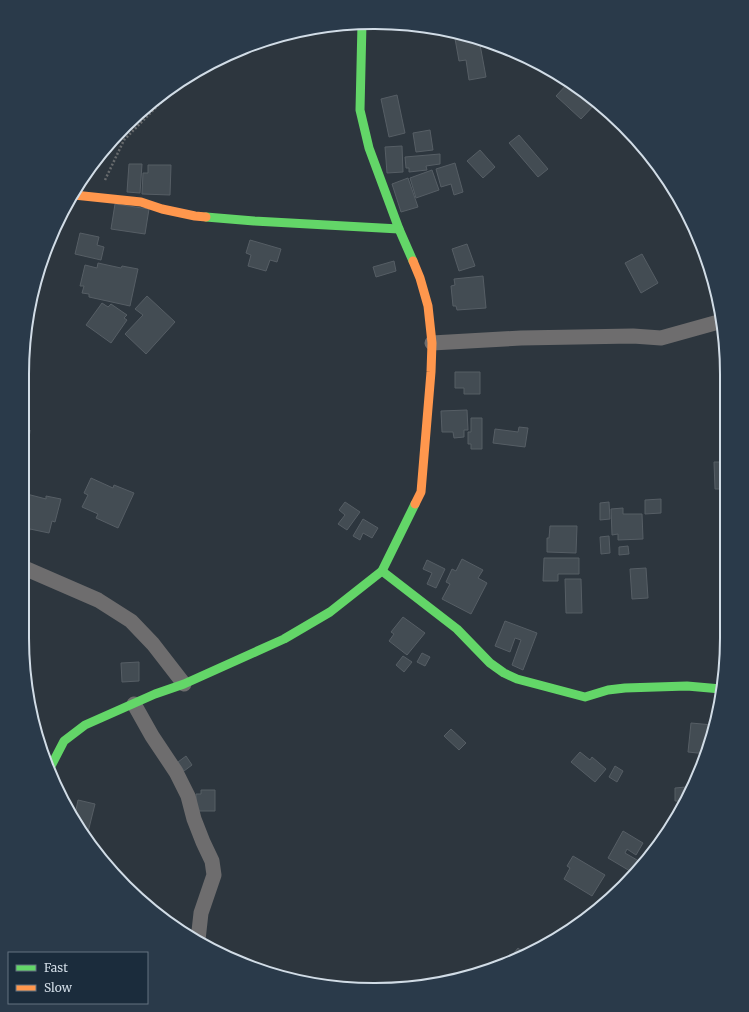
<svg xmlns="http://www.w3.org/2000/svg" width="749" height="1012" font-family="Merriweather,serif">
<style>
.building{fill:#434c53;stroke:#565e65}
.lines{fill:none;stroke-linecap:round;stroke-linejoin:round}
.path{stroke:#686b6d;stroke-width:2.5;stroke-dasharray:2 2;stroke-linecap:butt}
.street{stroke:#6e6d6e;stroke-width:15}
.fast{stroke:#63d668;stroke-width:9}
.slow{stroke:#ff974d;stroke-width:9}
.rim{fill:none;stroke:#d1dce6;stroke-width:2}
</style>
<rect width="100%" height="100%" fill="#2d363e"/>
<g class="building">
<polygon points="454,33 471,37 471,38 479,39 486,77 469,80 466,60 459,61"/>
<polygon points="569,82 597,102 581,119 556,96"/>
<polygon points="397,95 405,133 389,137 381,99"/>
<polygon points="430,130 433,150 416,152 413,133"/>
<polygon points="519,135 548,169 538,177 509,143"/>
<polygon points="402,146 403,172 387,173 385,147"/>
<polygon points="480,150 495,167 483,178 467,161"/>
<polygon points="440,154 440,164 426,166 427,170 409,172 409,168 406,168 405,157"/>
<polygon points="455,163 463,192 454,195 451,184 441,187 436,169"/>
<polygon points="129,164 142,164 140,193 127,192"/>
<polygon points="148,165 171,165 170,195 142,194 143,173 148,173"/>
<polygon points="432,170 439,190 416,198 410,178"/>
<polygon points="408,178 418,207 401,212 392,184"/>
<polygon points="115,204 149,209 145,234 111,229"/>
<polygon points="80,233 99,237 97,245 104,247 101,260 75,254"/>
<polygon points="250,240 281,249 277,262 270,260 266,271 248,266 251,255 246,253"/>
<polygon points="467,244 475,266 459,271 452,249"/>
<polygon points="642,254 658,283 641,293 625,263"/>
<polygon points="394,261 396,271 376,277 373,267"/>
<polygon points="98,263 121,268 122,266 138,269 130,306 89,297 89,294 82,293 84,286 80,286 85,265 97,268"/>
<polygon points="483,276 486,308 457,310 456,306 453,306 451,286 455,285 454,279"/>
<polygon points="147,296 175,322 146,354 125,334 143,315 135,309"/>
<polygon points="102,303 108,307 111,304 127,315 124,318 127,320 111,343 86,325"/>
<polygon points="455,372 480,372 480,394 464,394 464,388 455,388"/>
<polygon points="467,410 468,430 464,430 464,437 454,438 453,432 442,432 441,411"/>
<polygon points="471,418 482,418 482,449 471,449 471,444 468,444 468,432 471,432"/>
<polygon points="519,427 528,428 525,447 493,443 495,429 518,432"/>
<polygon points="23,430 30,430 28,449 22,448"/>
<polygon points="714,462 725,462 725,489 715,489"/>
<polygon points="91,478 113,488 114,485 134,493 118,528 96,518 98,514 82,507 88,495 84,493"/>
<polygon points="23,493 46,499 46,496 61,499 55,522 52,521 49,533 30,529 29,533 22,531"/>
<polygon points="661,499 661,513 645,514 645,500"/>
<polygon points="345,502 360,512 347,530 338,524 345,515 339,510"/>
<polygon points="609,502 610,519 600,520 600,503"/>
<polygon points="623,508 623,514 642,514 643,539 618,540 618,534 612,535 611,509"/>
<polygon points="363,519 378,528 372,538 363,533 360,540 353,536"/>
<polygon points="550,526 577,526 576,553 547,552 547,538 549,538"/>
<polygon points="609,536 610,553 601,554 600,537"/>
<polygon points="628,546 629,554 619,555 619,547"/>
<polygon points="544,558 579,558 579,574 558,574 558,581 543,581"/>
<polygon points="462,559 483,570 478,578 487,583 471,614 442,599 450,584 446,582 452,569 456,571"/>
<polygon points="427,560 445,569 436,588 427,584 432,573 423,569"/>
<polygon points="646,568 648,598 632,599 630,569"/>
<polygon points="565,579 581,579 582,613 566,613"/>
<polygon points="403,617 425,633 407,655 389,641 394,634 391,632"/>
<polygon points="505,621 537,633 523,670 512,665 521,640 515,638 510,652 495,646"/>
<polygon points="422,653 430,657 425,666 417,662"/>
<polygon points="403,656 412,662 404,672 396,665"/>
<polygon points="139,662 139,681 122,682 121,663"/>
<polygon points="691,723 713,725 707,754 688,752"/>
<polygon points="451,729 466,743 459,750 444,736"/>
<polygon points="580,752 590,760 592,757 606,769 595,782 571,762"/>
<polygon points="186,756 192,765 184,771 178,762"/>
<polygon points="615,766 623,771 617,782 609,777"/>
<polygon points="686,787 686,801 675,801 675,788"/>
<polygon points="201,790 215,790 215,811 196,811 196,794 201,794"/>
<polygon points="78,800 95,804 88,832 83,830 69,813 75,815"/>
<polygon points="623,831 643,843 636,855 627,849 625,853 644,864 635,874 608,858"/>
<polygon points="573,856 605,875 592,896 564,879 570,868 567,866"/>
<polygon points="518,948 525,954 505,964"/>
</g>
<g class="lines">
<g class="path">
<polyline points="234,53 245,50 252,46"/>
<polyline points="105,180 124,140 171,92 208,65"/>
</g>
<g class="street">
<polyline points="432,343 521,338 633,336 661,338 722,321"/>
<polyline points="22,567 98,600 131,621 153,644 184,684"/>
<polyline points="134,704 152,736 176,772 188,796 194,819 203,842 212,861 214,875 201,913 198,940"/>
</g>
<g class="fast">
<polyline points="362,23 360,110 369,148 399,229 413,261"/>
<polyline points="206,217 254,221 399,229"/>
<polyline points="382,571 457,629 490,663 504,673 517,679 585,697 608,690 625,688 687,686 721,689"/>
<polyline points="50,768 64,741 85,725 155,694 184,684 284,639 330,612 382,571 415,504"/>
</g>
<g class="slow">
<polyline points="74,195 141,202 162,209 195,216 206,217"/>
<polyline points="413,261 420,278 428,306 432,343 431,372 421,492 415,504"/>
</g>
</g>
<path d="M0 0H749V1012H0ZM374 29H375A345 345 0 0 1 720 374V638A345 345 0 0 1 375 983H374A345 345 0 0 1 29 638V374A345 345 0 0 1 374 29Z" fill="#2a3a4a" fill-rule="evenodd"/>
<path class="rim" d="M374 29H375A345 345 0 0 1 720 374V638A345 345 0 0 1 375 983H374A345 345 0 0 1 29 638V374A345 345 0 0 1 374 29Z"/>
<rect x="8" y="952" width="140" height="52" fill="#1b2c3c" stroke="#647280"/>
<rect x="16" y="965" width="20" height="6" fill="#63d668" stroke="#647280"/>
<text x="44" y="972" font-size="12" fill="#d1dce6">Fast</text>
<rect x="16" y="985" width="20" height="6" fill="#ff974d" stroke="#647280"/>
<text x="44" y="992" font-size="12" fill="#d1dce6">Slow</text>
</svg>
